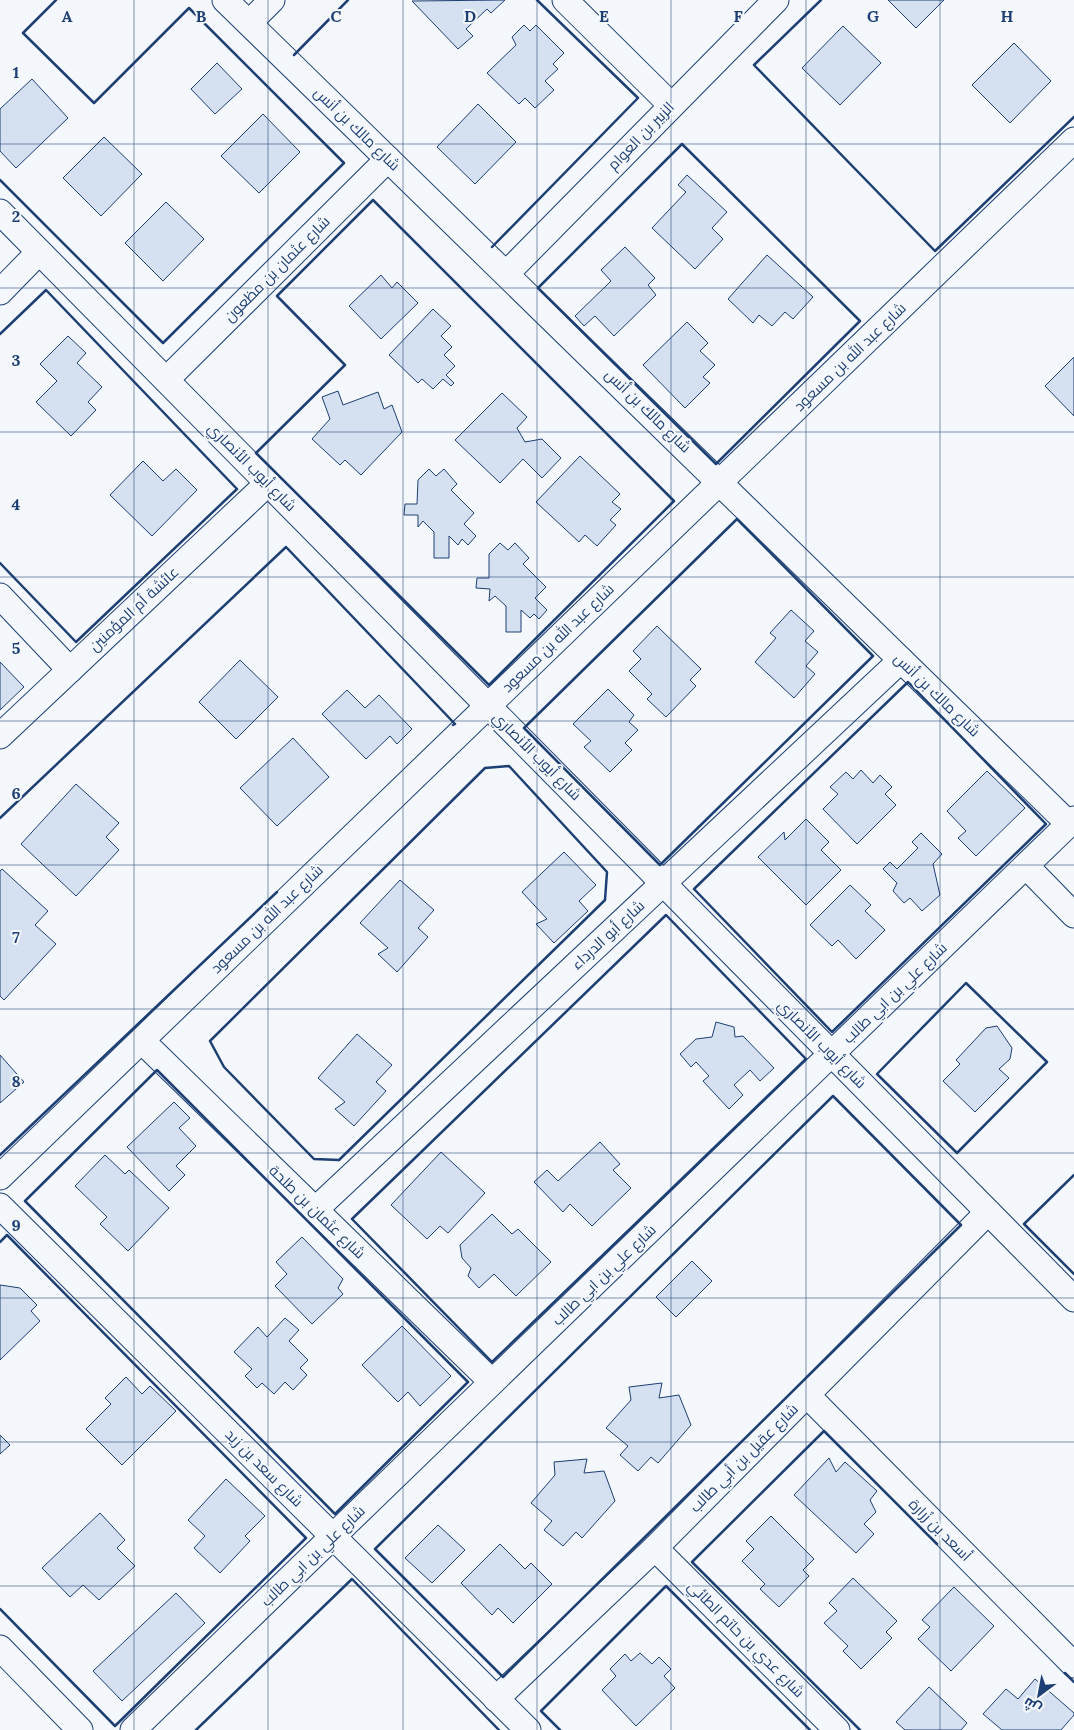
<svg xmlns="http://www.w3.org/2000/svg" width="1074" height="1730" font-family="Lora,Cairo,serif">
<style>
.building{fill:#d5e0f0;stroke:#1d3f73}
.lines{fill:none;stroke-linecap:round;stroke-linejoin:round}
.minor-casing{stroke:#1d3f73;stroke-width:27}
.minor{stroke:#f4f7fb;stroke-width:25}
.wall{stroke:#1d3f73;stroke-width:2.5}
.grid{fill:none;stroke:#1d3f73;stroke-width:1;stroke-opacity:0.55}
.labels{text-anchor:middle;stroke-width:4;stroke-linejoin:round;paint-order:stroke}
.street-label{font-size:15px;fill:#1d3f73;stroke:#f4f7fb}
.grid-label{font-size:16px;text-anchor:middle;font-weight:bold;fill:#1d3f73;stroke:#f4f7fb;stroke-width:4;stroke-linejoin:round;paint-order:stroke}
</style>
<rect width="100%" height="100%" fill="#f4f7fb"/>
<g class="building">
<polygon points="505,0 491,13 487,9 466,29 473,36 458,49 412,1"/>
<polygon points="888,0 944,0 916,28"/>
<polygon points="524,25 530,31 536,25 564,53 553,64 558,69 545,81 554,90 535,108 525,98 519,104 487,73 516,45 512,37"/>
<polygon points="843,26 881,63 840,105 802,68"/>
<polygon points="1014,43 1051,81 1010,123 972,85"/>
<polygon points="217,63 242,89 215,114 191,89"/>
<polygon points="32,79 68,118 16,168 0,151 0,109"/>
<polygon points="478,104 516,142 475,184 437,147"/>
<polygon points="263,114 300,152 259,193 221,156"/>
<polygon points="104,137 142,174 101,216 63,178"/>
<polygon points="687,175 727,212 712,228 723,239 695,269 652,228 686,192 678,185"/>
<polygon points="166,202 204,239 163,281 125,243"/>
<polygon points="625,247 655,278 648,285 656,295 614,336 595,316 584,326 575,316 611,281 601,270"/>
<polygon points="767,255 813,297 793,319 785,312 772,326 759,315 753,323 728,299"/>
<polygon points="381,275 392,288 397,282 418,303 381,339 349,306"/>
<polygon points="433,309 451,326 441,336 452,347 444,355 455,366 446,375 454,383 451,386 443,379 433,389 422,379 418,383 389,355"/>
<polygon points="687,322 708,343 700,351 715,365 703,377 710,383 685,408 643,365"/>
<polygon points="68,336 86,353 77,363 102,387 88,402 96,410 71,436 36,402 57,381 40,364"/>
<polygon points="1074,357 1074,416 1045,386"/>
<polygon points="338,391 343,405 378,392 384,409 392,405 402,432 361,475 345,460 340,465 312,439 330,419 322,397"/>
<polygon points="502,393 527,417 517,428 525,442 542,439 561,458 542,478 523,459 500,483 455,440"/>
<polygon points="580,456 620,494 612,502 621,509 610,520 616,525 597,546 585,535 579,542 536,502"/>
<polygon points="143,461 163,481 176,469 197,490 152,536 110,495"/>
<polygon points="429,469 436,476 444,469 457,484 451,490 474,513 464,524 476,536 468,545 462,539 458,545 449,536 449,558 434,558 434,532 423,521 418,527 418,515 404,515 405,504 417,504 418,480"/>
<polygon points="500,543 508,550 515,543 529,558 523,564 546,587 535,598 547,610 539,619 534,614 530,618 521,610 521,632 506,632 506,606 495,596 489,601 490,589 476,588 477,578 489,578 489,554"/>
<polygon points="791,610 814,631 805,641 818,652 806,666 815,674 794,698 755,662 776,638 770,633"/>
<polygon points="657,626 701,669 690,680 696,686 666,717 647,699 652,694 629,671 641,659 633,651"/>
<polygon points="240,660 278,697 236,739 199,702"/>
<polygon points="0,662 24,687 0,710"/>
<polygon points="608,689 634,715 629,722 638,730 625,743 632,750 610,772 584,747 591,741 573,724"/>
<polygon points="347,690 365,708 379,695 412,729 397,744 390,736 366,759 322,714"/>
<polygon points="293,738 329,777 277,826 240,788"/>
<polygon points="861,770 873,783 880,775 892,787 885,794 896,805 857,844 823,809 838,794 830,787 846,772 853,779"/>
<polygon points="987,771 1025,808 976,856 958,838 966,831 947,811"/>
<polygon points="76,784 119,823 106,837 119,850 76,896 21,844"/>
<polygon points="806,819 829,842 821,850 841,870 806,905 758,857 784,832 785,840"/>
<polygon points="921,833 942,854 933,864 940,895 922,911 910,898 904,903 893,891 897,883 883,869 890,862 897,869 918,848 912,842"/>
<polygon points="564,852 596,885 579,901 588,911 554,943 536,924 547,919 522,892"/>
<polygon points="2,869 48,911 35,925 56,944 4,1000 0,996 0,871"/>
<polygon points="400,880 434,910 418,928 428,937 397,972 378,954 388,948 360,923"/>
<polygon points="850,885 871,905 865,911 885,930 856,959 838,940 832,946 810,925"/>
<polygon points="716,1022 734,1027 735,1037 743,1036 774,1068 760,1081 750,1070 734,1085 743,1095 729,1109 703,1081 709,1076 696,1062 691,1067 680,1054 696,1039 712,1037"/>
<polygon points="997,1026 1012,1048 1010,1059 999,1069 1009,1078 975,1112 943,1081 960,1064 956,1060 986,1028"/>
<polygon points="357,1034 392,1065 376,1082 386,1091 354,1126 335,1109 345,1102 318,1078"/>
<polygon points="0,1055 24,1082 0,1103"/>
<polygon points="174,1102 190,1118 179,1128 196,1146 176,1166 185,1175 169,1191 127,1147"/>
<polygon points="600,1142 620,1164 613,1170 631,1188 592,1226 570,1204 563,1212 534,1182 547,1170 558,1181"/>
<polygon points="441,1152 485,1193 448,1233 440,1226 427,1239 391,1205"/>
<polygon points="105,1155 125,1174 129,1170 169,1208 128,1251 100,1224 107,1217 75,1186"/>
<polygon points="492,1214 512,1234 518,1229 551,1262 516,1296 494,1274 479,1288 468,1276 471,1268 462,1258 460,1245"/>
<polygon points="302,1237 343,1279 338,1288 343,1294 312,1324 275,1286 287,1274 276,1262"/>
<polygon points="692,1261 712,1281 676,1317 656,1297"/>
<polygon points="0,1285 20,1288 37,1305 31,1311 40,1321 0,1360"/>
<polygon points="285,1318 299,1330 289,1341 308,1360 300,1368 307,1375 293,1390 285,1382 274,1394 262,1383 257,1388 245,1376 252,1369 234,1352 258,1327 267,1337"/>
<polygon points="402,1326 451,1376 420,1406 408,1392 398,1402 362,1365"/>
<polygon points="126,1377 142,1394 150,1386 176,1411 122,1465 86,1429 111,1404 105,1398"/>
<polygon points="662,1383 659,1398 679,1395 691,1425 658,1463 651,1457 638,1471 620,1455 628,1446 606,1428 631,1400 629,1387"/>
<polygon points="0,1435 10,1445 0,1454"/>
<polygon points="829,1458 836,1472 845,1462 877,1491 870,1500 876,1512 864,1524 874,1534 856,1553 794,1495"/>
<polygon points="587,1459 584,1473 604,1471 615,1501 582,1538 576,1532 563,1546 544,1530 552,1521 531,1503 555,1475 554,1462"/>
<polygon points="226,1479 265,1516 245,1536 250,1541 220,1573 194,1548 205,1536 188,1520"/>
<polygon points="100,1513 125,1540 117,1548 135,1566 99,1600 83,1585 70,1597 42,1568"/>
<polygon points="771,1516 814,1559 803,1570 809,1576 779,1607 760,1589 765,1584 742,1561 754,1549 746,1541"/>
<polygon points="438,1525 465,1550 432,1583 405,1558"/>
<polygon points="500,1544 525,1569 531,1563 552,1584 513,1623 498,1608 492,1615 461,1583"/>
<polygon points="853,1578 897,1621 886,1632 892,1638 861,1669 843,1651 848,1646 824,1623 837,1611 829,1603"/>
<polygon points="954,1587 994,1626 951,1671 918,1639 930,1627 922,1620"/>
<polygon points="176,1593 205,1623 122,1701 93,1671"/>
<polygon points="640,1653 652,1664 659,1657 671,1669 664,1676 675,1688 636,1726 602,1690 616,1676 610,1669 625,1654 631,1661"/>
<polygon points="1035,1679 1074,1713 1074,1715 1061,1730 1002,1730 983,1714 1006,1689 1018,1699"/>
<polygon points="929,1687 967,1723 961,1730 905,1730 896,1722"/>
</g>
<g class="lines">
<g class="minor-casing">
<g id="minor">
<polyline points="225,0 1069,824"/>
<polyline points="565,0 671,105"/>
<polyline points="249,23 272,0"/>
<polyline points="0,212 1074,1299"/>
<polyline points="507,273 776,0"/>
<polyline points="0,292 39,252"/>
<polyline points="166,380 388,159"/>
<polyline points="0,596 70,670"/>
<polyline points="0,736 268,483"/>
<polyline points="1026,866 1074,915"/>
<polyline points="142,1041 492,1382"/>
<polyline points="0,1177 1074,140"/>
<polyline points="0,1206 528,1730"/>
<polyline points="315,1210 901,660"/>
<polyline points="807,1395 1074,1665"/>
<polyline points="655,1548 837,1730"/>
<polyline points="0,1648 80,1730"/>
<polyline points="496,1699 655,1548 988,1212"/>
<polyline points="133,1730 1074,819"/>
</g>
</g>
<use href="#minor" class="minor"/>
<g class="wall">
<polyline points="821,0 754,65 935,251 1074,117"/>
<polyline points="294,55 348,0"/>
<polygon points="682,144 860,321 716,464 538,288"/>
<polyline points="0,180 163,343 344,163 189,8 94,103 23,33 56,0"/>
<polygon points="373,200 674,501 489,685 256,453 345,365 277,296"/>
<polyline points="492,247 638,98 537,0"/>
<polyline points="0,334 46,290 237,489 76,642 0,563"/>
<polygon points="737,519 873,656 660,865 524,728"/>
<polygon points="908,682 1046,824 832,1032 694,889"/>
<polygon points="509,766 607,872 605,900 339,1160 314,1159 224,1067 210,1041 485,768"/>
<polyline points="0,818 286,547 455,724 453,725"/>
<polygon points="666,915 806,1059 492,1362 352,1219"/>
<polygon points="966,983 1047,1062 957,1153 877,1074"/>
<polygon points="157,1070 468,1382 335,1514 25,1201"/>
<polygon points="833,1096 961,1225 503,1677 375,1549"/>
<polyline points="0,1155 277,892"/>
<polyline points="1074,1175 1024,1224 1074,1274"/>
<polyline points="0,1242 7,1235 306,1538 115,1726 0,1609"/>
<polyline points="1065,1673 1074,1682"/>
<polyline points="196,1730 352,1579 499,1730"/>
<polyline points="560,1730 541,1711 666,1586 810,1730"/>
<polyline points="860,1730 692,1562 824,1431 937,1544"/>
</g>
</g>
<path class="grid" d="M134 0V1730M268 0V1730M403 0V1730M537 0V1730M671 0V1730M806 0V1730M940 0V1730M0 144H1074M0 288H1074M0 432H1074M0 577H1074M0 721H1074M0 865H1074M0 1009H1074M0 1153H1074M0 1298H1074M0 1442H1074M0 1586H1074"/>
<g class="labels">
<g class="street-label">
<text transform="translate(357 129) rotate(44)" y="5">شارع مالك بن أنس</text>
<text transform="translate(641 136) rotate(-46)" y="5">الزبير بن العوام</text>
<text transform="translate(277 269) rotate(-45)" y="5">شارع عثمان بن مظعون</text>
<text transform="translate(850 357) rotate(-44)" y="5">شارع عبد الله بن مسعود</text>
<text transform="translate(648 411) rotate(44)" y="5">شارع مالك بن أنس</text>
<text transform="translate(252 467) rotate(45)" y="5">شارع أيوب الأنصاري</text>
<text transform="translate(134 609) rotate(-43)" y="5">عائشة أم المؤمنين</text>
<text transform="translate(558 638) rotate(-44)" y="5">شارع عبد الله بن مسعود</text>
<text transform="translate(937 695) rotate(44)" y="5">شارع مالك بن أنس</text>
<text transform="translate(537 756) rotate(45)" y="5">شارع أيوب الأنصاري</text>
<text transform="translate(267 919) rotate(-44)" y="5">شارع عبد الله بن مسعود</text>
<text transform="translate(608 935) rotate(-43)" y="5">شارع أبو الدرداء</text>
<text transform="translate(895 993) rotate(-44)" y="5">شارع علي بن ابي طالب</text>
<text transform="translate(822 1044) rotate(45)" y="5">شارع أيوب الأنصاري</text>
<text transform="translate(317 1212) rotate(44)" y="5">شارع عثمان بن طلحة</text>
<text transform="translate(604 1275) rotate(-44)" y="5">شارع علي بن ابي طالب</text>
<text transform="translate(744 1458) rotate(-45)" y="5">شارع عقيل بن أبي طالب</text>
<text transform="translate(264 1468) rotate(45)" y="5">شارع سعد بن زيد</text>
<text transform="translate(940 1530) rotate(45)" y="5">أسعد بن زُرارة</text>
<text transform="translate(313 1556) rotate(-44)" y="5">شارع علي بن ابي طالب</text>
<text transform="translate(746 1639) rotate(45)" y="5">شارع عدي بن حاتم الطائي</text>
</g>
</g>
<g class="grid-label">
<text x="67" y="22">A</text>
<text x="201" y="22">B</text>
<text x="336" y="22">C</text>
<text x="470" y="22">D</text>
<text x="604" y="22">E</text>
<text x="738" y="22">F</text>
<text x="873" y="22">G</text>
<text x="1007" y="22">H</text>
<text x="16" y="78">1</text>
<text x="16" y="222">2</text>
<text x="16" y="366">3</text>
<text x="16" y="510">4</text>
<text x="16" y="654">5</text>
<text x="16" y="799">6</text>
<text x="16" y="943">7</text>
<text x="16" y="1087">8</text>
<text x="16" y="1231">9</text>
</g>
<g transform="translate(1039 1695) rotate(212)" stroke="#f4f7fb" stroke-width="4" paint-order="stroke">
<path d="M0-4L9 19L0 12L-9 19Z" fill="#1d3f73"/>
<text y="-8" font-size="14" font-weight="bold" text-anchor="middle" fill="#1d3f73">ش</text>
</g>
</svg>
